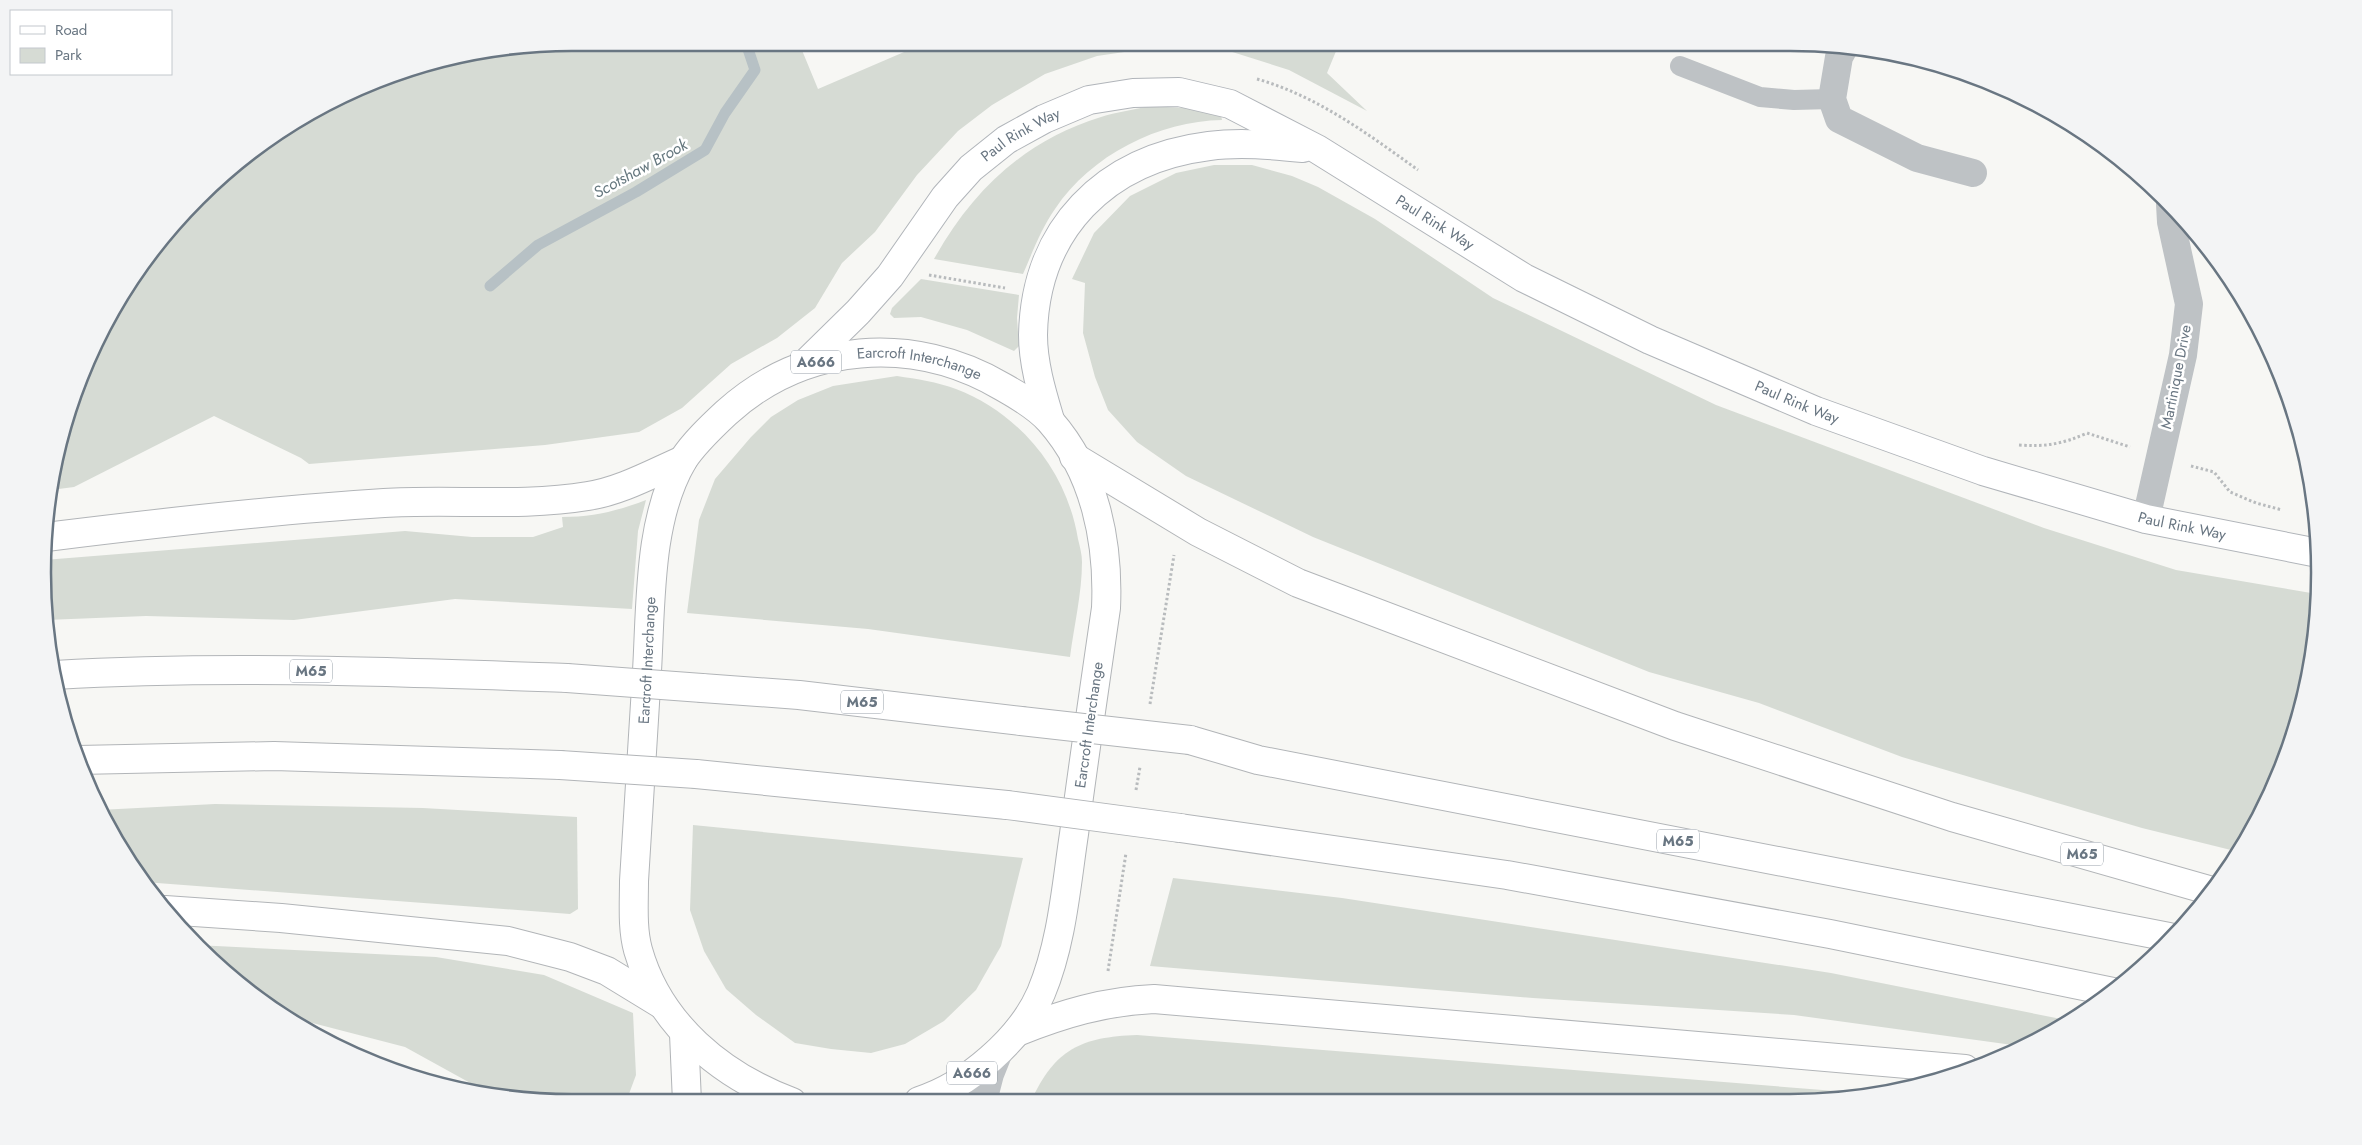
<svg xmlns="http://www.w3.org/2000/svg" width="2362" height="1145" font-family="Jost,sans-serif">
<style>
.green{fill:#d6dbd4}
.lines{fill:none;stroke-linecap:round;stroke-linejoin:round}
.stream{stroke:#b7c1c5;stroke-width:11}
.secondary-casing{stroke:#b1b5ba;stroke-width:30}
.highway-casing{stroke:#b2b5b8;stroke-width:30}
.path{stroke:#b8bbbd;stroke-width:3;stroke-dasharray:2.5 2.5;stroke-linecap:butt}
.lane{stroke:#bec2c5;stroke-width:20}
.street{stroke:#bec2c5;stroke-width:28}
.secondary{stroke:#fff;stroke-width:28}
.highway{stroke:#fff;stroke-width:28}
.highway-bridge-casing{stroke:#b2b5b8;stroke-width:30;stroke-linecap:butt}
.highway-bridge{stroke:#fff;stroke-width:28}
.labels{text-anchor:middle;stroke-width:5;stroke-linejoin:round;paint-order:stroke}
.shield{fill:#fff;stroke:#969fa8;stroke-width:1}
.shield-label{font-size:14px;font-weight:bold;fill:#697682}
.street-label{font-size:15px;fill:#697682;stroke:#fff}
.water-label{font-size:16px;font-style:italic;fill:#65777e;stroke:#fff}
.rim{fill:none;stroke:#697682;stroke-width:2.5}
</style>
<rect width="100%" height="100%" fill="#f7f7f4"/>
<g class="green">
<polygon points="572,43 799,43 818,89 925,43 1336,43 1339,44 1327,73 1367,111 1289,70 1226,50 1191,48 1138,50 1097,56 1045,74 992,105 958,131 917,175 875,232 842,263 815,308 777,338 731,364 682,408 639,432 545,445 309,464 301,458 214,416 74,487 51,490 53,469 83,370 132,278 174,223 250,152 308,113 402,71 469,53"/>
<path d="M1149 106 1220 110 1222 120C1159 121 1091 155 1055 209 1041 229 1033 251 1023 274L934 259C973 190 1024 141 1101 117 1116 112 1133 110 1149 106Z"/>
<polygon points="1214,165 1252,165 1292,176 1318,187 1375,219 1493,298 1716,405 2044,528 2176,570 2317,594 2309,676 2279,776 2235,851 2142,828 1902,757 1759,703 1649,672 1313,537 1186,476 1137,442 1108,410 1095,377 1083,333 1085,283 1072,279 1094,233 1130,196 1176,173"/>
<polygon points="921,279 1019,295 1017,318 1019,346 1014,351 967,330 921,317 894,318 890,314 892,308"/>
<path d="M897 376C917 379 937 382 956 389 1021 414 1067 472 1078 539 1080 547 1082 555 1082 562 1082 593 1074 626 1070 657L868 629 687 613 699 520 715 479 751 437 771 417 798 400 833 386Z"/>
<path d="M646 500 638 531 632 609 455 599 294 620 146 616 46 620 44 560 405 531 472 537H533L563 527 562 517C593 517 617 511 646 500Z"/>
<polygon points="215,804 423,808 577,817 578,909 570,914 144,882 99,810"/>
<polygon points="693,825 1023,858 1001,946 976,990 944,1021 905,1044 871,1053 831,1049 795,1043 756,1015 726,989 704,951 690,910"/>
<polygon points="1173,878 1342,898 1831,973 2066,1020 2020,1046 1794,1015 1533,998 1150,966"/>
<polygon points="196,945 436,957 544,975 633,1013 636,1075 626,1102 572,1102 492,1095 405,1047 301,1020 292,1021 278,1013"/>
<path d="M1137 1035 1873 1094 1859 1098 1031 1101C1055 1049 1081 1037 1137 1035Z"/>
</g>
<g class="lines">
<polyline class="stream" points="490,286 538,245 636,192 705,150 725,113 755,70 746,43"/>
<g class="secondary-casing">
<g id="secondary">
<path id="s1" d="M804 365 858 312 890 276 945 197 971 168 1006 140 1044 119 1089 100 1133 93 1179 92 1230 104 1317 149 1524 278 1650 340 1816 411 1983 471 2146 519 2318 553"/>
<path d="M1050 420C1042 393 1033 364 1033 335 1035 229 1105 159 1209 146 1240 142 1272 145 1303 148"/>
</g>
</g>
<g class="highway-casing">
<g id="highway">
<polyline points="1074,457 1198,532 1298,583 1675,726 1952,817 2212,891"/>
<path d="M46 537C158 523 271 510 384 503 451 499 522 507 588 496 621 491 653 473 683 460"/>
<path d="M55 675C225 665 396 672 567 678"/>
<polyline points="702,688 799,695 1021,721"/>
<polyline points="1190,740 1258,760 2169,937"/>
<polyline points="78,760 274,756 560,765"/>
<polyline points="696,774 1007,805"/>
<polyline points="1180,828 1507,875 1830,934 2113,992"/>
<polyline points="165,910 281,918 508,941 570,957 607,971 661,1004"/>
<path d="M1017 1032C1062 1014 1105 1001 1154 999L1965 1069"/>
<polyline points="684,1034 687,1102"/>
<path id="s2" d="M792 1102C722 1076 659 1025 638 950 632 928 634 904 634 881 638 811 643 741 647 671 651 604 648 519 683 460 694 443 711 427 726 413 804 342 913 334 1003 387 1019 396 1038 407 1050 421 1095 472 1109 542 1106 608 1095 683 1084 758 1074 834 1066 887 1062 943 1041 993 1021 1039 967 1086 919 1101"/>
</g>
</g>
<g class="path">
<path d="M1257 79C1317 96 1368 134 1418 170"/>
<polyline points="929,275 1005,288"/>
<path d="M2019 445C2045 447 2063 444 2087 433L2130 447"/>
<polyline points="2191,466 2214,472 2230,492 2256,503 2282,510"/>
<polyline points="1150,704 1174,555"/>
<polyline points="1136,790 1140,767"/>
<polyline points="1108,971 1126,853"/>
</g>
<polyline class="lane" points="1680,66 1760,97 1794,100 1832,99"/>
<g class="street">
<polyline points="1844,48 1839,57 1832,99 1839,119 1917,158 1973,173"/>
<polyline points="2146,519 2183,355 2189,304 2171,222 2170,204"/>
<polyline points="983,1101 990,1074 1000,1049"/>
</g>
<use href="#secondary" class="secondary"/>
<use href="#highway" class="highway"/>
<g class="highway-bridge-casing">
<g id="highway-bridge">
<polyline points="567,678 702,688"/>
<polyline points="1021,721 1190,740"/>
<polyline points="560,765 696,774"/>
<polyline points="1007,805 1180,828"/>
</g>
</g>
<use href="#highway-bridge" class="highway-bridge"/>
</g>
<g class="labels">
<g class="shield">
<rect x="791" y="350.5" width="50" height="23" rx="4"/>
<rect x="290" y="659.5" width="42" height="23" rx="4"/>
<rect x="841" y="690.5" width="42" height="23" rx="4"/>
<rect x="1657" y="829.5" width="42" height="23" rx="4"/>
<rect x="2061" y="842.5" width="42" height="23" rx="4"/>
<rect x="947" y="1061.5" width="50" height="23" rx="4"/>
</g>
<g class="shield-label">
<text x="816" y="367">A666</text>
<text x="311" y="676">M65</text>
<text x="862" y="707">M65</text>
<text x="1678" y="846">M65</text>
<text x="2082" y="859">M65</text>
<text x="972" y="1078">A666</text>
</g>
<g class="street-label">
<text dy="5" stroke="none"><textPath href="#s1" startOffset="319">Paul Rink Way</textPath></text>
<text dy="5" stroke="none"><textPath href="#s1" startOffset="776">Paul Rink Way</textPath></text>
<text dy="5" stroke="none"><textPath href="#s2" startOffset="994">Earcroft Interchange</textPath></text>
<text transform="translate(2176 377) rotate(-79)" y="5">Martinique Drive</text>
<text dy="5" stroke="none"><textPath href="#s1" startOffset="1181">Paul Rink Way</textPath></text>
<text dy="5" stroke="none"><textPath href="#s1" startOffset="1586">Paul Rink Way</textPath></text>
<text dy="5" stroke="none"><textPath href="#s2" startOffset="515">Earcroft Interchange</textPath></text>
<text transform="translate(1089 725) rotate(-82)" y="5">Earcroft Interchange</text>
</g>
<g class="water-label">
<text transform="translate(640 168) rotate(-29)" y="6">Scotshaw Brook</text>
</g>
</g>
<path d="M0 0H2362V1145H0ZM572 51H1790A521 521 0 0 1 2311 572V573A521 521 0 0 1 1790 1094H572A521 521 0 0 1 51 573V572A521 521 0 0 1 572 51Z" fill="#f3f4f5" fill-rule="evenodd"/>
<path class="rim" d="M572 51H1790A521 521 0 0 1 2311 572V573A521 521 0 0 1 1790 1094H572A521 521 0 0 1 51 573V572A521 521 0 0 1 572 51Z"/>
<rect x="10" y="10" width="162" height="65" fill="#ffffff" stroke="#c3c8cd"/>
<rect x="20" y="26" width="25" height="8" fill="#ffffff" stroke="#c3c8cd"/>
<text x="55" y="35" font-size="15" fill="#697682">Road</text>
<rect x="20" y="48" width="25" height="15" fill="#d6dbd4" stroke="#c3c8cd"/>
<text x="55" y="60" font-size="15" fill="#697682">Park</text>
</svg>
